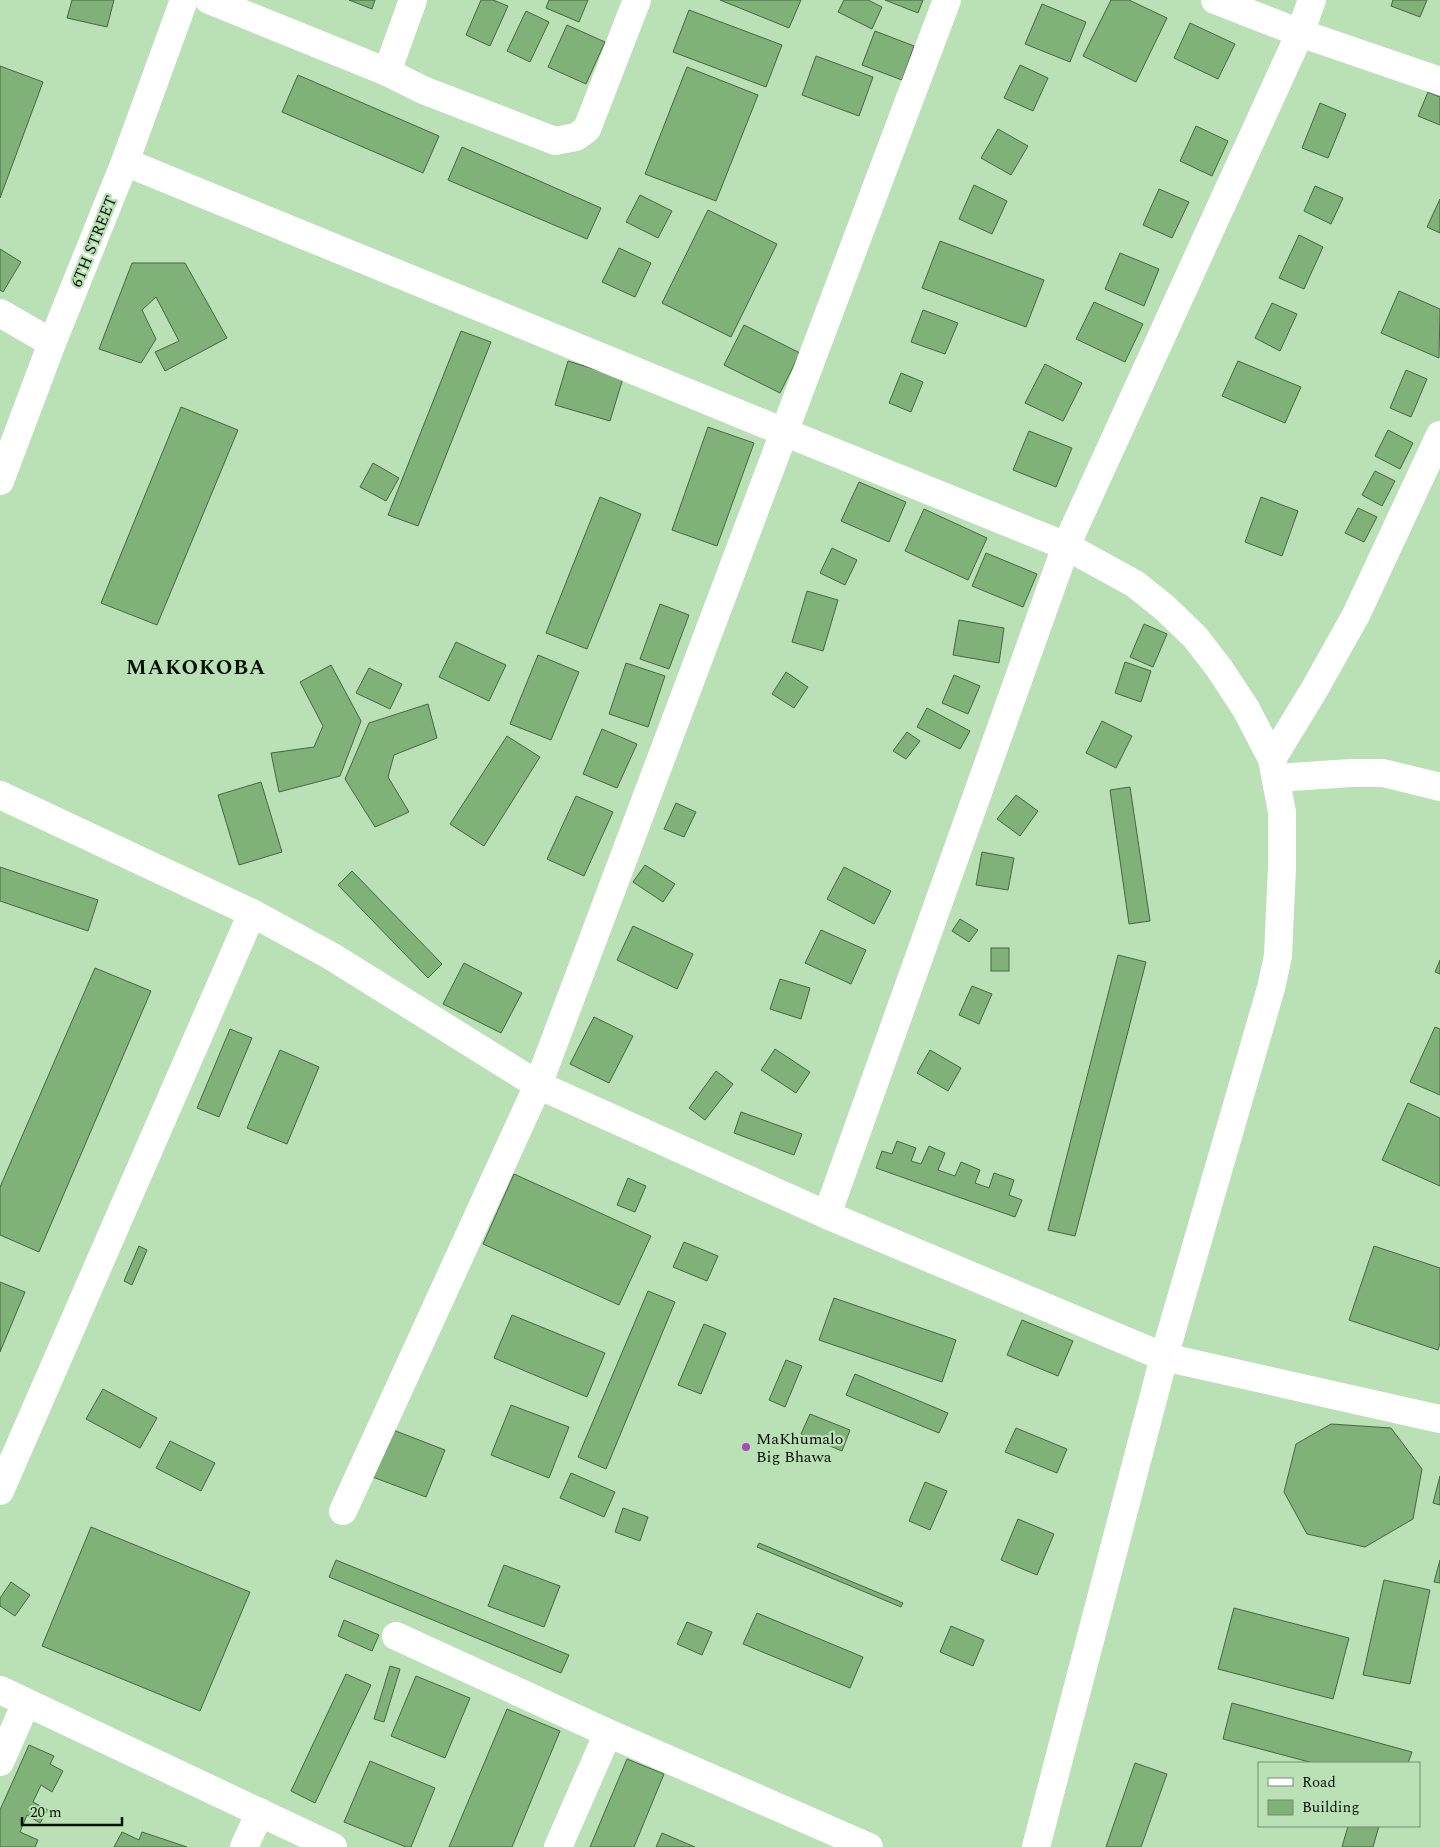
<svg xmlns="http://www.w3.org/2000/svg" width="1440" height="1847" font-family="Spectral,serif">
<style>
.building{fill:#7fb178;stroke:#466741}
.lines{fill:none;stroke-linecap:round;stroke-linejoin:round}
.minor{stroke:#fff;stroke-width:28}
.poi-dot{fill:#a74bb6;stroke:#bae0b5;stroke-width:2}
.labels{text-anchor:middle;stroke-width:4.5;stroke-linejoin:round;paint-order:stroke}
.street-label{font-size:16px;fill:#041003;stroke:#bae0b5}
.poi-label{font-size:16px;fill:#041003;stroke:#bae0b5;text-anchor:start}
.district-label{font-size:21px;font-weight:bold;letter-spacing:1px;fill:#041003;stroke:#bae0b5}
</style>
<rect width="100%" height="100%" fill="#bae0b5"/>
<g class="building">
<polygon points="72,0 114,0 107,27 67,18"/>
<polygon points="349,0 375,0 372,9"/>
<polygon points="481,0 493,0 508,6 490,46 466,35"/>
<polygon points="549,0 588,0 579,22 546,8"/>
<polygon points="720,0 801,0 789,28"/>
<polygon points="844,0 868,0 882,7 872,29 838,12"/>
<polygon points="885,0 923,0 918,13"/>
<polygon points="1111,0 1129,0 1167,18 1136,82 1083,56"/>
<polygon points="1393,0 1427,0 1420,17 1391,6"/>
<polygon points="1042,4 1086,22 1070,62 1025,44"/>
<polygon points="689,10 782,45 766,87 673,52"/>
<polygon points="526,11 549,22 530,62 507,51"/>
<polygon points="1190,23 1235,44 1218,79 1174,58"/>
<polygon points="567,25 605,42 586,84 548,67"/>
<polygon points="875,31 914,46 902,80 862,65"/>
<polygon points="816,56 873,77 859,116 802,95"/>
<polygon points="1020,65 1048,78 1033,111 1004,98"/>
<polygon points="0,66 43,82 0,198"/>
<polygon points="687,67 758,95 716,201 645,174"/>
<polygon points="298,75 439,136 423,173 282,112"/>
<polygon points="1428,92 1440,97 1440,125 1418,116"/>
<polygon points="1320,103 1346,114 1328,158 1302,148"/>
<polygon points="1196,126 1228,141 1212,176 1180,161"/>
<polygon points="998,129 1028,146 1011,175 981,158"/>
<polygon points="462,147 601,208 587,239 448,180"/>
<polygon points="974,185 1007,201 992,234 959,219"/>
<polygon points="1315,186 1343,198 1331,224 1304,211"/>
<polygon points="1159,189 1189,202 1172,238 1143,225"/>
<polygon points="640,195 672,211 658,238 626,222"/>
<polygon points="1440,199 1440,233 1427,227"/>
<polygon points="708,210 777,244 731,337 662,303"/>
<polygon points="1299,235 1323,247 1304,289 1279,278"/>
<polygon points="940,241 1044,280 1026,327 922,288"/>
<polygon points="619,248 651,263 635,297 602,282"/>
<polygon points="0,249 21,262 3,292 0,290"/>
<polygon points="1120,253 1159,269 1144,306 1105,289"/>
<polygon points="132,263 185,263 227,338 165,371 155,352 179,341 156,297 142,310 156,339 141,363 99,349"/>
<polygon points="1399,291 1440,309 1439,358 1381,333"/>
<polygon points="1094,302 1143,324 1125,362 1076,339"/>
<polygon points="1272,303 1297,314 1280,351 1255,338"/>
<polygon points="923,310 958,323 945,354 911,342"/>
<polygon points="744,325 800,353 780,393 724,365"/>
<polygon points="461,331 491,342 418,526 388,515"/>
<polygon points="568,361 623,378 610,421 555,405"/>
<polygon points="1238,361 1301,387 1285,423 1222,396"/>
<polygon points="1045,364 1082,383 1063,421 1025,403"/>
<polygon points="1406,370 1427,379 1411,417 1390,408"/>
<polygon points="901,373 923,382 911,412 889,403"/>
<polygon points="181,407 238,430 157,625 101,603"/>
<polygon points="708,427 754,443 717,546 672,530"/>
<polygon points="1388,430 1413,443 1400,469 1375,456"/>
<polygon points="1029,431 1072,448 1056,487 1013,470"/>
<polygon points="373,463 399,478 386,501 360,487"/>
<polygon points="1375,471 1395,481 1382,506 1362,495"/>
<polygon points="859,482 906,502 889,542 841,521"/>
<polygon points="600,497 641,514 587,649 546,633"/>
<polygon points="1261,497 1298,511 1282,556 1245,542"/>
<polygon points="1358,508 1377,517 1364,542 1345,533"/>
<polygon points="924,509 987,538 968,580 905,551"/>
<polygon points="832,548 857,560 845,585 820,573"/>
<polygon points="986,553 1037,574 1023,607 972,586"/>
<polygon points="807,591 838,600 823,651 792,642"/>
<polygon points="660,604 689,615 669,669 640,659"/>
<polygon points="959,620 1004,628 999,663 953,655"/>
<polygon points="1144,624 1167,634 1153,667 1130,657"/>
<polygon points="456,642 506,665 489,701 439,677"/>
<polygon points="538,655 579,672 551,740 510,724"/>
<polygon points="1125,662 1151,671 1141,702 1115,693"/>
<polygon points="626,663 665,676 648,727 609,714"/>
<polygon points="331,665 361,721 340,776 279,792 271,753 314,747 323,726 300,682"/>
<polygon points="369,668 402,684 390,709 356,693"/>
<polygon points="786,672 808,687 794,708 772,694"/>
<polygon points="954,675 980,686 968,714 942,703"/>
<polygon points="428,704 437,738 394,755 388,777 409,812 375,827 345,779 369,723"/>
<polygon points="927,708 970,731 960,749 917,727"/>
<polygon points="1102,721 1132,736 1116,768 1086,753"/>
<polygon points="602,729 637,744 617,788 583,774"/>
<polygon points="907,732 920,741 906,759 893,751"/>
<polygon points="507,736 540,757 484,846 450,824"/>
<polygon points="261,782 282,852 239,865 218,795"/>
<polygon points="1130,787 1150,921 1129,924 1110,790"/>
<polygon points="1016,795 1038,811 1020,836 997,819"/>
<polygon points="576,796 613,812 584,876 547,859"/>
<polygon points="676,803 696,812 684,837 664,829"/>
<polygon points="982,852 1014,858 1008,890 976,885"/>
<polygon points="645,865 675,884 663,902 633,882"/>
<polygon points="0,867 98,900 88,931 0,901"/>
<polygon points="844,867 891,891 874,924 827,899"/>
<polygon points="352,871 442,964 428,978 338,885"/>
<polygon points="960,919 978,930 969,942 952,931"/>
<polygon points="633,926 693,954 677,989 617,960"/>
<polygon points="821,930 866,950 851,984 805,963"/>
<rect x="991" y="948" width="18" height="23"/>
<polygon points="1118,955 1146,962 1075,1236 1048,1230"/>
<polygon points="1440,960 1440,974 1435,972"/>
<polygon points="464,963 522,993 501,1033 443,1004"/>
<polygon points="95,968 151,991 39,1252 0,1235 0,1187"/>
<polygon points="780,979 810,988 801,1019 770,1009"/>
<polygon points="972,986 992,994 979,1024 959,1015"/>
<polygon points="594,1017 633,1036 609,1083 570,1064"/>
<polygon points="1435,1027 1440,1029 1440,1095 1410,1082"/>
<polygon points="230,1029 252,1038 219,1117 197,1108"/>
<polygon points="775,1049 810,1072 796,1093 761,1070"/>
<polygon points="280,1050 319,1067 287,1144 247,1128"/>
<polygon points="930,1050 961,1068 948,1091 917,1073"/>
<polygon points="716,1071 733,1084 705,1120 689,1108"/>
<polygon points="1408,1103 1440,1118 1440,1186 1382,1160"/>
<polygon points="741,1112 802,1134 794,1155 734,1133"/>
<polygon points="897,1141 916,1148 911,1161 921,1164 929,1146 945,1153 938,1170 955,1176 961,1162 980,1170 975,1183 989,1188 994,1173 1014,1180 1009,1195 1022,1200 1015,1217 876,1168 882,1151 892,1154"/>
<polygon points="514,1174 651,1236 619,1305 483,1244"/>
<polygon points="628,1178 646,1186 635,1212 617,1205"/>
<polygon points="684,1242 718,1256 707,1281 673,1267"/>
<polygon points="139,1246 147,1250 132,1285 124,1281"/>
<polygon points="1374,1246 1440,1268 1440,1343 1438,1350 1349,1320"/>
<polygon points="0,1282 25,1292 0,1352"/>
<polygon points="648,1291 675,1302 606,1469 578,1457"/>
<polygon points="834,1298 956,1340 942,1382 819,1340"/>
<polygon points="512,1315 605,1353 587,1397 494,1358"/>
<polygon points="1022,1320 1073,1341 1058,1376 1007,1355"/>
<polygon points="704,1324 726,1333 701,1394 678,1385"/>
<polygon points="786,1360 802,1366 785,1407 769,1400"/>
<polygon points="855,1374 948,1413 939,1433 846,1395"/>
<polygon points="103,1389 157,1418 140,1448 86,1419"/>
<polygon points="511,1405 569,1427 549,1478 491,1455"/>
<polygon points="810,1414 850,1430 842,1451 801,1434"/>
<polygon points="1331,1424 1391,1428 1422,1469 1413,1519 1365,1547 1307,1534 1284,1492 1296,1444"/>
<polygon points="388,1428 445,1450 426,1497 370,1476"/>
<polygon points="1016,1428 1067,1449 1057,1473 1005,1452"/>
<polygon points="170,1441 215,1463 201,1491 156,1468"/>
<polygon points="571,1473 615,1492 604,1517 560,1498"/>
<polygon points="1440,1476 1440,1505 1433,1503"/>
<polygon points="925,1482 947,1491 930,1530 909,1521"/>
<polygon points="623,1508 648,1517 640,1541 615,1532"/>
<polygon points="1018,1519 1054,1534 1037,1575 1001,1560"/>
<polygon points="91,1527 250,1592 200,1711 42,1646"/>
<polygon points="759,1543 903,1603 901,1607 757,1547"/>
<polygon points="336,1560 569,1655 561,1673 329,1577"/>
<polygon points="1440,1560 1440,1583 1434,1582"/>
<polygon points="504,1565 560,1586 544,1627 488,1606"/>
<polygon points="1384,1580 1430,1590 1410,1684 1363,1675"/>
<polygon points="11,1582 30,1595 15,1616 0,1606 0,1598"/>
<polygon points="1234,1608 1349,1638 1333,1699 1218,1669"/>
<polygon points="757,1613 863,1657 850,1688 743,1644"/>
<polygon points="344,1620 379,1635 372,1651 338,1636"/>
<polygon points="687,1622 712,1632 702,1655 677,1644"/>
<polygon points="951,1626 984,1640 973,1666 940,1652"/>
<polygon points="390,1666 400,1669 384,1722 374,1719"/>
<polygon points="346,1674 371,1685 315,1803 291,1791"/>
<polygon points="416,1676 470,1698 445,1758 391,1736"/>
<polygon points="1232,1703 1412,1752 1408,1763 1313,1763 1223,1739"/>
<polygon points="507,1709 560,1731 512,1847 449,1847"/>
<polygon points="29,1745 54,1756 50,1764 63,1771 52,1792 41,1785 33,1802 48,1810 40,1823 27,1815 20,1832 38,1840 35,1847 0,1847 0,1810"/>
<polygon points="627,1759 664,1774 634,1847 590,1847"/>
<polygon points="370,1761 435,1788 411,1847 406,1847 344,1822"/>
<polygon points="1135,1763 1167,1774 1141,1847 1106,1847"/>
<polygon points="1348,1826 1379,1826 1373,1847 1342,1847"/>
<polygon points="122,1832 139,1840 142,1832 187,1847 114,1847"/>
<polygon points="662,1833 695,1847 656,1847"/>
</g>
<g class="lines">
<g class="minor">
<polyline points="209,0 387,72 423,90 555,141 576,137 587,129 637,0"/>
<polyline points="1215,0 1300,33 1440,81"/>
<polyline points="387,72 413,0"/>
<polyline points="125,162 784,432 1066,546 1135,584 1165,608 1195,637 1219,668 1246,709 1272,759 1282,812 1282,867 1278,956 1271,988 1164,1357 1036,1847"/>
<polyline points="0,313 52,343"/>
<polyline points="0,481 52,343 125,162 184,0"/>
<polyline points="1272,759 1314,690 1356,615 1440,435"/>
<polyline points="1276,778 1351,773 1383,773 1440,787"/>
<polyline points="0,795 252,913 331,956 538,1085 827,1215 1164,1357 1440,1419"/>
<polyline points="827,1215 1066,546 1300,33 1312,0"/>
<polyline points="0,1491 252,913"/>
<polyline points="343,1511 538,1085 947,0"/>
<polyline points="396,1636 608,1733 869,1847"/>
<polyline points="0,1690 333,1847"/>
<polyline points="0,1762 26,1703"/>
<polyline points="244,1847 260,1812"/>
<polyline points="558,1847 608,1733"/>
</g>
</g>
<circle class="poi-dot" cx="746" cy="1447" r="5"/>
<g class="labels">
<g class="street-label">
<text transform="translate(93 241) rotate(-68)" y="6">6TH STREET</text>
</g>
<g class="poi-label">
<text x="756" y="1444">MaKhumalo<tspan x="756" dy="18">Big Bhawa</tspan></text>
</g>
<g class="district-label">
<text x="196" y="674">MAKOKOBA</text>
</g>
</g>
<rect x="1258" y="1762" width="162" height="65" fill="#bae0b5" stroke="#718d6e"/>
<rect x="1268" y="1778" width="25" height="8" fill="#ffffff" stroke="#718d6e"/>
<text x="1302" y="1787" font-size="15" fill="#041003">Road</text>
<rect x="1268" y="1800" width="25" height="15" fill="#7fb178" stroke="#718d6e"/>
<text x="1302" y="1812" font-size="15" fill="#041003">Building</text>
<path d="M22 1817v8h100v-8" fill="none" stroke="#041003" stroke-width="2.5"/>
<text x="30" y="1817" font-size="15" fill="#041003" stroke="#bae0b5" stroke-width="4" paint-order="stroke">20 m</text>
</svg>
